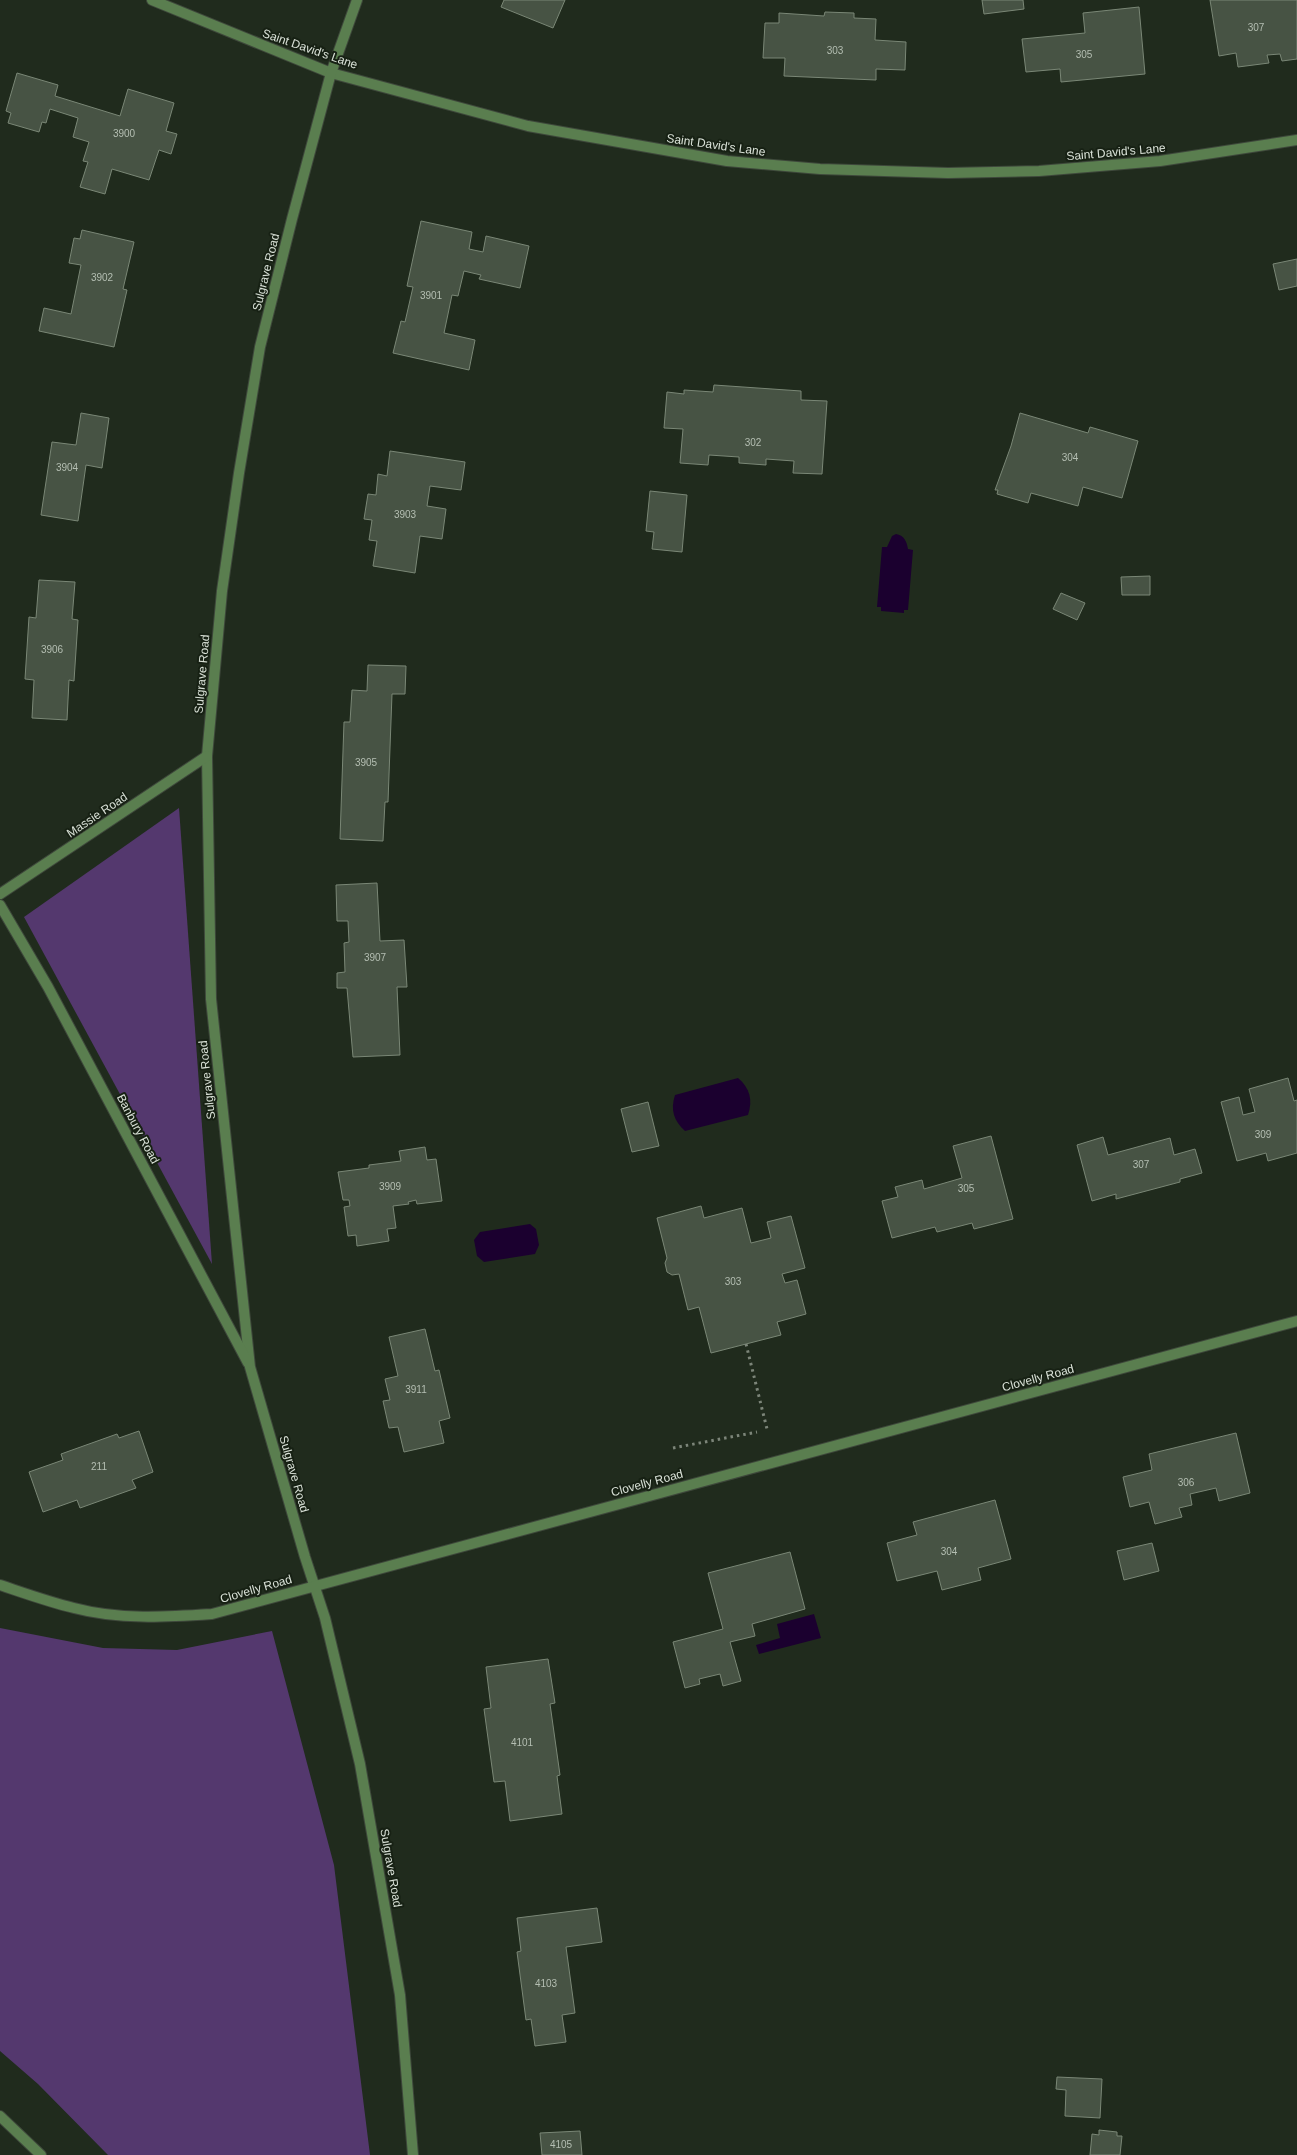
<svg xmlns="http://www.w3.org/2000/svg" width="1297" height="2155" font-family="Helvetica,sans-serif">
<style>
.green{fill:#54386e}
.water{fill:#1b002f}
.building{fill:#475344;stroke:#7a8776}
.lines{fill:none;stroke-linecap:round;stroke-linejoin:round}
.minor-casing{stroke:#3e483b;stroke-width:12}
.path{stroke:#7c8579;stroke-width:3;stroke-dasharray:2.5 4;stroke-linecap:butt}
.minor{stroke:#5a7e4f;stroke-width:10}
.labels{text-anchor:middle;stroke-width:4;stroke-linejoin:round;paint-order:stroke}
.number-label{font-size:10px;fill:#b4beb2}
.street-label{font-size:12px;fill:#d9e1d7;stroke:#172114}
</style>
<rect width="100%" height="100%" fill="#202b1d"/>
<g class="green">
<polygon points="179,808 212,1264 24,917"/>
<polygon points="0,1628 103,1648 177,1650 272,1631 334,1865 370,2155 108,2155 38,2084 0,2051"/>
</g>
<g class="water">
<path d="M896 534C904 535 907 542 908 549L913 550 908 610H904V613L881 611V607H877L882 547H887L892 536Z"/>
<path d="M738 1078C750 1088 753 1100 748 1115L685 1131C674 1121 670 1110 675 1095Z"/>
<polygon points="530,1224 536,1229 539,1245 535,1254 484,1262 477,1256 474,1240 480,1232"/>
<polygon points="814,1614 821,1638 759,1654 756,1645 780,1638 777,1624"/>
</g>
<g class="building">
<polygon points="504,0 565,0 553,28 501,7"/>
<polygon points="982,0 1023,0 1024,9 984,14"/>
<polygon points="1210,0 1297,0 1297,59 1282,61 1280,54 1267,55 1269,63 1238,67 1236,53 1219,56"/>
<polygon points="1139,7 1145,74 1061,82 1060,69 1026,72 1022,39 1085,33 1083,13"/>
<polygon points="825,12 854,13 854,18 876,19 875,40 906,42 905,70 876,69 876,80 784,76 785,58 763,58 765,23 779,23 779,13 824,16"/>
<polygon points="17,73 58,85 55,96 120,116 128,89 174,103 166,131 177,134 171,154 159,150 149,180 112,169 105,194 80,187 88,162 83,161 89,142 73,137 78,118 50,109 46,123 42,122 39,132 8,123 11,113 6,111"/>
<polygon points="421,221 472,232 469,249 483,252 486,236 529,246 520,288 479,279 481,275 464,271 458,296 452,295 444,333 475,340 469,370 393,353 401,321 405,322 413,287 407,286"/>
<polygon points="82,230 134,242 123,289 127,290 114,347 39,331 44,308 71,314 81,265 69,263 74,238 80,239"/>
<polygon points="1297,259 1297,286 1279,290 1273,264"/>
<polygon points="714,385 801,391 801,400 827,401 822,474 793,473 794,461 766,459 766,465 739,463 739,457 709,455 708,465 680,463 683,429 664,428 667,392 684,394 684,390 713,392"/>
<polygon points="81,413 109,418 102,468 86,465 78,521 41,515 52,442 76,445"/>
<polygon points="1020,413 1088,433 1090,427 1138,441 1122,498 1083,487 1078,506 1031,493 1028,503 997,494 998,490 995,490 1011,446"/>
<polygon points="390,451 465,462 461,490 430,486 427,506 446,509 442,539 420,536 415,573 373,566 377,541 369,540 372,520 364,519 368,494 376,495 378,474 387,476"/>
<polygon points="650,491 687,495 682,552 652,549 654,532 646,531"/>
<polygon points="1150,576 1150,595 1122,595 1121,577"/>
<polygon points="39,580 75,582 72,619 78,620 74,681 69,680 67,720 32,718 34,680 25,679 29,617 36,618"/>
<polygon points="1061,593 1085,603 1077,620 1053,609"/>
<polygon points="368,665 406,666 405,694 392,694 388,802 385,802 383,841 340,839 344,722 350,722 352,690 367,691"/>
<polygon points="377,883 380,941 404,940 407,987 397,987 400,1055 353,1057 347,988 337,988 337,973 345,972 344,943 349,942 348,921 337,921 336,885"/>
<polygon points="1288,1078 1294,1101 1297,1100 1297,1153 1268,1161 1266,1153 1237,1161 1221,1102 1239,1097 1243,1115 1255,1112 1249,1089"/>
<polygon points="648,1102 659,1146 632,1152 621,1109"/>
<polygon points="991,1136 1013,1219 974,1229 972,1223 937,1232 935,1227 892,1238 882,1201 898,1197 895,1187 922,1180 924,1189 962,1178 953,1146"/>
<polygon points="1103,1137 1108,1155 1170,1138 1174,1155 1195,1149 1202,1173 1180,1179 1180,1182 1116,1199 1116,1194 1092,1201 1077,1145"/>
<polygon points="425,1147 427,1160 436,1159 442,1201 417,1204 416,1200 408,1202 409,1204 393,1206 396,1228 387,1229 389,1241 357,1246 356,1235 348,1236 344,1207 350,1206 349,1200 343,1200 338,1172 369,1168 369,1165 401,1161 399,1151"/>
<polygon points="701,1206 704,1218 742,1208 751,1243 771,1238 767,1222 791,1216 805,1268 782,1274 785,1283 797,1280 806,1314 777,1322 781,1335 711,1353 699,1307 688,1310 679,1274 672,1275 667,1272 665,1263 667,1258 657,1218"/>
<polygon points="425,1329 435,1371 439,1370 450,1418 439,1421 444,1443 404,1452 398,1427 389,1428 383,1401 390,1400 385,1379 398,1376 389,1337"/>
<polygon points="139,1431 153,1472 132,1480 136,1488 80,1508 77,1500 43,1512 29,1472 63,1460 61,1454 117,1434 119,1438"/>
<polygon points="1236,1433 1250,1493 1219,1501 1216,1488 1190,1494 1192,1505 1179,1508 1182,1517 1155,1524 1149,1502 1130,1507 1123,1477 1152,1470 1149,1454"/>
<polygon points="995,1500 1011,1559 978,1568 981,1580 942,1590 937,1571 897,1581 887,1543 917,1535 913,1522"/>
<polygon points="1152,1543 1159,1571 1124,1580 1117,1551"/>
<polygon points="790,1552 805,1609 752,1624 755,1636 730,1642 741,1681 723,1686 720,1674 699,1679 700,1684 685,1688 673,1642 723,1629 708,1573"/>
<polygon points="548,1659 555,1703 550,1704 560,1775 557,1776 562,1814 510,1821 505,1781 494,1782 484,1709 491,1708 486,1667"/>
<polygon points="597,1908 602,1942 566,1947 575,2013 562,2015 566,2042 535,2046 531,2019 526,2020 517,1952 521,1951 517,1918"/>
<polygon points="1057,2077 1102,2079 1100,2118 1065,2116 1066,2090 1056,2089"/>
<polygon points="1099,2130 1117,2132 1117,2136 1122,2136 1120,2155 1090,2155 1092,2134 1099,2135"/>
<polygon points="580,2131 582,2155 542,2155 540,2133"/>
</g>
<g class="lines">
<g class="minor-casing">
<g id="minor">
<polyline points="152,0 331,73 528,126 727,161 820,169 948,173 1039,171 1160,161 1297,140"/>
<polyline points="357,0 331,73 292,219 260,347 239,473 222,591 207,756 211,999 250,1367 305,1557 325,1618 360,1764 400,1995 413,2155"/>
<polyline points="0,894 207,756"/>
<polyline points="0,905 48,987 248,1363"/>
<path d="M0 1585C24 1593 49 1602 74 1608 119 1620 166 1617 212 1614L1297 1321"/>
<polyline points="0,2116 41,2155"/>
</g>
</g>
<g class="path">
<polyline points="746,1344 767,1429"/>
<polyline points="673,1448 757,1432"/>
</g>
<use href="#minor" class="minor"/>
</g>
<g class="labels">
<g class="number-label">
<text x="1256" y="31">307</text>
<text x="835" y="54">303</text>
<text x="1084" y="58">305</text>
<text x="124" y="137">3900</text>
<text x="102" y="281">3902</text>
<text x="431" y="299">3901</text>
<text x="753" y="446">302</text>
<text x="1070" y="461">304</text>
<text x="67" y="471">3904</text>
<text x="405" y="518">3903</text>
<text x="52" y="653">3906</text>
<text x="366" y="766">3905</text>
<text x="375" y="961">3907</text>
<text x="1263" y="1138">309</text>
<text x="1141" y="1168">307</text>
<text x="390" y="1190">3909</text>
<text x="966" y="1192">305</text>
<text x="733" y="1285">303</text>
<text x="416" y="1393">3911</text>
<text x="99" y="1470">211</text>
<text x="1186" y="1486">306</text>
<text x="949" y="1555">304</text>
<text x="522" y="1746">4101</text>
<text x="546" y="1987">4103</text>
<text x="561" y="2148">4105</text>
</g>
<g class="street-label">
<text transform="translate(310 49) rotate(19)" y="4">Saint David's Lane</text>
<text transform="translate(716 145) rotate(8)" y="4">Saint David's Lane</text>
<text transform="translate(1116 152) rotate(-5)" y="4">Saint David's Lane</text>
<text transform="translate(266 272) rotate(-76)" y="4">Sulgrave Road</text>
<text transform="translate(202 674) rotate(-85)" y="4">Sulgrave Road</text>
<text transform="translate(97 815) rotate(-34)" y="4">Massie Road</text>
<text transform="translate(207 1080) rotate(-96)" y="4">Sulgrave Road</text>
<text transform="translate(138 1129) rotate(62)" y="4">Banbury Road</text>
<text transform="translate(1038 1378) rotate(-15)" y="4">Clovelly Road</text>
<text transform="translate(294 1474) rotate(74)" y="4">Sulgrave Road</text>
<text transform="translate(647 1483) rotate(-15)" y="4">Clovelly Road</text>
<text transform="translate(256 1589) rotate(-16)" y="4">Clovelly Road</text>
<text transform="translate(391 1868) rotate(80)" y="4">Sulgrave Road</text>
</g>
</g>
</svg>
